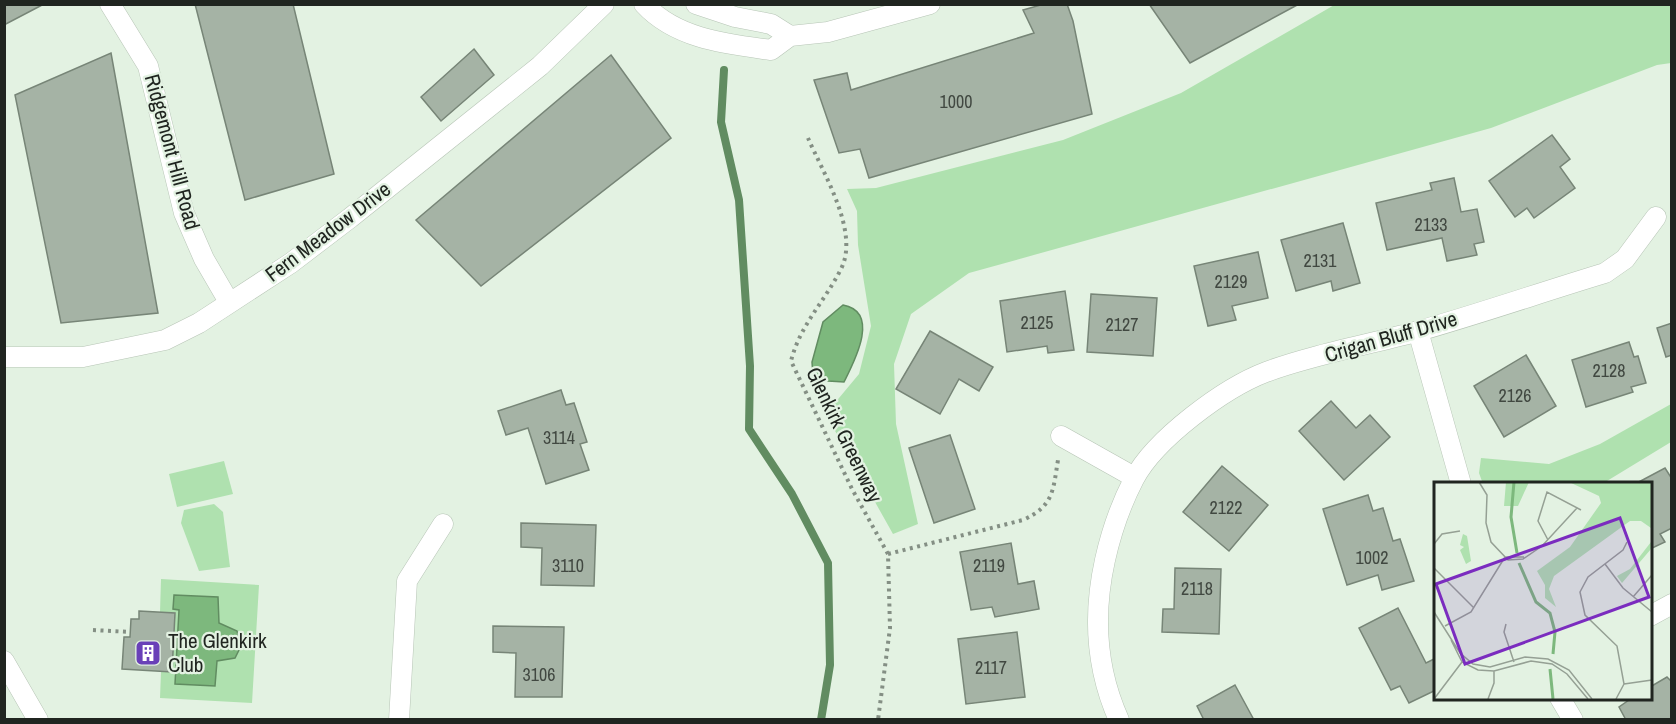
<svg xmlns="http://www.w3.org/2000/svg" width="1676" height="724" font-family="'Archivo Narrow',sans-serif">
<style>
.green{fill:#afe1af}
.water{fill:#7db87d;stroke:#618c61;stroke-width:1.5}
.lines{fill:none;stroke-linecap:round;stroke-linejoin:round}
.stream{stroke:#618c61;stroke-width:8}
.building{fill:#a5b3a5;stroke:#778577;stroke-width:1.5}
.minor-casing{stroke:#b7c5b6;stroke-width:21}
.path{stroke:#848f84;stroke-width:4;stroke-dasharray:3 4.5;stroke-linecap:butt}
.minor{stroke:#fff;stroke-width:20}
.labels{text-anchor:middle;stroke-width:4.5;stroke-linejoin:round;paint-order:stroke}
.number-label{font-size:18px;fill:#414841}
.street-label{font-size:21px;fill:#202520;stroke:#e3f2e2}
.poi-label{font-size:21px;fill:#202520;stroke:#e3f2e2;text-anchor:start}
.inset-river{fill:none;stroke:#7db87d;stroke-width:3}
.inset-road{fill:none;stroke:#95a094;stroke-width:1.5}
.view{fill:#7b2cbf;fill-opacity:0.15;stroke:#7b2cbf;stroke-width:3}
.inset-edge{fill:none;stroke:#202520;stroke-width:3}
</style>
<rect width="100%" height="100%" fill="#e3f2e2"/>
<g class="green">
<polygon points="1336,4 1671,5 1671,63 1657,65 1491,128 969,273 911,314 894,364 896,424 918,524 893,534 834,429 834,404 859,374 871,326 858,245 857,211 847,189 876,188 1063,140 1181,93"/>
<polygon points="1671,404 1671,442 1602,484 1483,484 1479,473 1481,458 1549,464 1600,444"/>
<polygon points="224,461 233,494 177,507 169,474"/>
<polygon points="214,504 223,512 230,567 199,571 181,523 184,510"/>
<polygon points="161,579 259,585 252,703 160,698 161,672 172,672 175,613 160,612"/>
</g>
<g class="water">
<path d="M843 305C881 312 854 362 844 382L828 381 813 376 812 362 823 322Z"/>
<polygon points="174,595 218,597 219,623 237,631 241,646 235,658 217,661 215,686 175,684 179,610 173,609"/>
</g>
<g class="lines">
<polyline class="stream" points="724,70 721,122 739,200 750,366 749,429 792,494 828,563 830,665 821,720"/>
</g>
<g class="building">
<polygon points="4,4 44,4 4,25"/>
<polygon points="195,4 293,4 334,174 245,200"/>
<polygon points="1044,4 1067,4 1073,21 1092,114 869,178 860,149 839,153 814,80 847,73 851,90 1034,33 1023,10"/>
<polygon points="1149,4 1299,4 1190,63"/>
<polygon points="474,49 494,75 441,121 421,97"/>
<polygon points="111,53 158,313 61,323 15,95"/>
<polygon points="611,55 671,138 481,286 416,220"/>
<polygon points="1552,135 1570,159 1560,167 1575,188 1534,218 1527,208 1515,217 1489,181"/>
<polygon points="1454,178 1461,212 1477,209 1484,242 1474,244 1477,255 1447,261 1442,238 1387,250 1376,203 1432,190 1430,183"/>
<polygon points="1343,223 1360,283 1333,291 1331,281 1296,291 1281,240"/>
<polygon points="1258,252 1268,298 1232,306 1236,320 1208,326 1194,266"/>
<polygon points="1065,291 1074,350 1048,353 1047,346 1007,352 1000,301"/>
<polygon points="1091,294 1157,298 1153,356 1087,352"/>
<polygon points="1672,323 1672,355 1666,357 1657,328"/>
<polygon points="930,331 993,367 979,391 959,379 940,414 896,389"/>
<polygon points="1629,342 1634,357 1638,356 1646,383 1631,387 1633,392 1586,407 1572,360"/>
<polygon points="1526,355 1556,406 1504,437 1474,386"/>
<polygon points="561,390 566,405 574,403 587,442 580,444 589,470 546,484 528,428 506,435 498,411"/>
<polygon points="1331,401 1356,428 1370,415 1390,437 1344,480 1299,431"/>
<polygon points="950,435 975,509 934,523 909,448"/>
<polygon points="1222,466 1268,505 1229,551 1183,512"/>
<polygon points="1665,468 1672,479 1672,528 1660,534 1665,542 1650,549 1650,484 1635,484"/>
<polygon points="1368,495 1373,511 1383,508 1393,541 1400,539 1414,581 1382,590 1378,575 1347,585 1323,509"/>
<polygon points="521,523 596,525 594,586 541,585 542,548 521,547"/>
<polygon points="1011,543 1018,584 1034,581 1039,609 995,617 992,607 971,610 960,552"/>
<polygon points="1175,568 1221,569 1219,634 1162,632 1163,609 1174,609"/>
<polygon points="1398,608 1426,663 1436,658 1436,690 1409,703 1400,686 1391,690 1359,628"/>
<polygon points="139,611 175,613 172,672 122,669 124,637 130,637 131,619 139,619"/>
<polygon points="493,626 564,627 562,697 515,697 516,653 493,652"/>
<polygon points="1017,632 1025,697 966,704 958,639"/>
<polygon points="1667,677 1672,682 1672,720 1626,720 1619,707 1632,698 1650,698 1650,687"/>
<polygon points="1235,685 1254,720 1204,720 1197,706"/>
</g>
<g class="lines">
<g class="minor-casing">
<g id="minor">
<polyline points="110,4 148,66 184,213 204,259 229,302"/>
<path d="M644 4C676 39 727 44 771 50L790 36 828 32 930 4"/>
<polyline points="696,4 735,17 771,24 790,36"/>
<polyline points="1418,331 1461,484"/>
<polyline points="4,357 83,357 165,340 199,323 291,263 350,218 540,66 604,4"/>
<polyline points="1061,436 1134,477"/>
<polyline points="1650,616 1672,604"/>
<polyline points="4,661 38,720"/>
<polyline points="1560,698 1573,720"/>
<polyline points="399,720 407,581 443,524"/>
<path d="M1119 720C1096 669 1093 614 1105 560 1111 533 1121 504 1134 479 1155 439 1224 388 1266 372 1311 355 1367 345 1415 332 1479 314 1542 292 1605 273L1625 259 1656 217"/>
</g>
</g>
<g class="path">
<path d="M808 138C823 173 860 232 841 269 825 301 800 325 791 361L852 489 888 554 890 628 878 720"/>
<path d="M888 554 1023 520C1054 506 1053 490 1058 460"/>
<polyline points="93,630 130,632"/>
</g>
<use href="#minor" class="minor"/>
</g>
<defs>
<g id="building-square" transform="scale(1.35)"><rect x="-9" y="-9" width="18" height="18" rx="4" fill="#6940b8" stroke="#e3f2e2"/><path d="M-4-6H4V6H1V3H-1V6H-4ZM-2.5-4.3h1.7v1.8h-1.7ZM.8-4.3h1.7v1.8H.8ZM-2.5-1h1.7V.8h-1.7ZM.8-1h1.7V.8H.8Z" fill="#fff"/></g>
</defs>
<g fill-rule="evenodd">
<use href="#building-square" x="148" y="653"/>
</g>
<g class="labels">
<g class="number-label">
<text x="956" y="108">1000</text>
<text x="1431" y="231">2133</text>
<text x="1320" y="267">2131</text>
<text x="1231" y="288">2129</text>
<text x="1037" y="329">2125</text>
<text x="1122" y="331">2127</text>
<text x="1609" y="377">2128</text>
<text x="1515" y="402">2126</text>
<text x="559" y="444">3114</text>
<text x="1226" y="514">2122</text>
<text x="1372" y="564">1002</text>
<text x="568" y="572">3110</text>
<text x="989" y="572">2119</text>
<text x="1197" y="595">2118</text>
<text x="991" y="674">2117</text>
<text x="539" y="681">3106</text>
</g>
<g class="street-label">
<text transform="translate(172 152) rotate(75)" y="7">Ridgemont Hill Road</text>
<text transform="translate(328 232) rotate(-37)" y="7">Fern Meadow Drive</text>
<text transform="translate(1391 337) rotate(-16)" y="7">Crigan Bluff Drive</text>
<text transform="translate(844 435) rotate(64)" y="7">Glenkirk Greenway</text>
</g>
<g class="poi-label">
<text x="168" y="648">The Glenkirk<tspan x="168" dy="24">Club</tspan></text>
</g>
</g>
<g transform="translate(1434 482)">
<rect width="218" height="218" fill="#e3f2e2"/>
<path d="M72 0H95L84 24H70ZM135 0H217V46L207 39H196L120 94 115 107 122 125 111 116V103L103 89 136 65 167 21 165 14ZM29 52 33 54 37 79 32 82 26 68 30 65 26 63ZM217 60V67L188 101 183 94 196 87Z" fill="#afe1af"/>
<path class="inset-river" d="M80 0 77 35 83 71M85 81 102 120 116 131 121 150 119 172M116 187 119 217"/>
<path class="inset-road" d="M45 0 53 13 52 41 57 60 74 78 89 77 108 64 143 26M114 58 104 39 113 10 147 28M0 62 8 52 26 49M71 75H90M171 82 189 106 218 130M0 86 40 126M199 115 218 93M0 130 26 171 39 182 56 185 91 175 114 177 135 188 158 217M72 142 70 150 80 180M11 144 37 130 71 75M17 158 28 180 44 188 60 189 97 179 118 182 133 192 154 217M190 202 218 198M0 217 28 180M54 217 60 201V189M182 217 190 202 183 164 151 133 146 110 154 95 189 68 193 60"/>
<path class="view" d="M186 36 215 115 31 182 2 102Z"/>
<rect width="218" height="218" class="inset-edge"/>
</g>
<rect width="1676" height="724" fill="none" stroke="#202520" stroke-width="12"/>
</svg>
